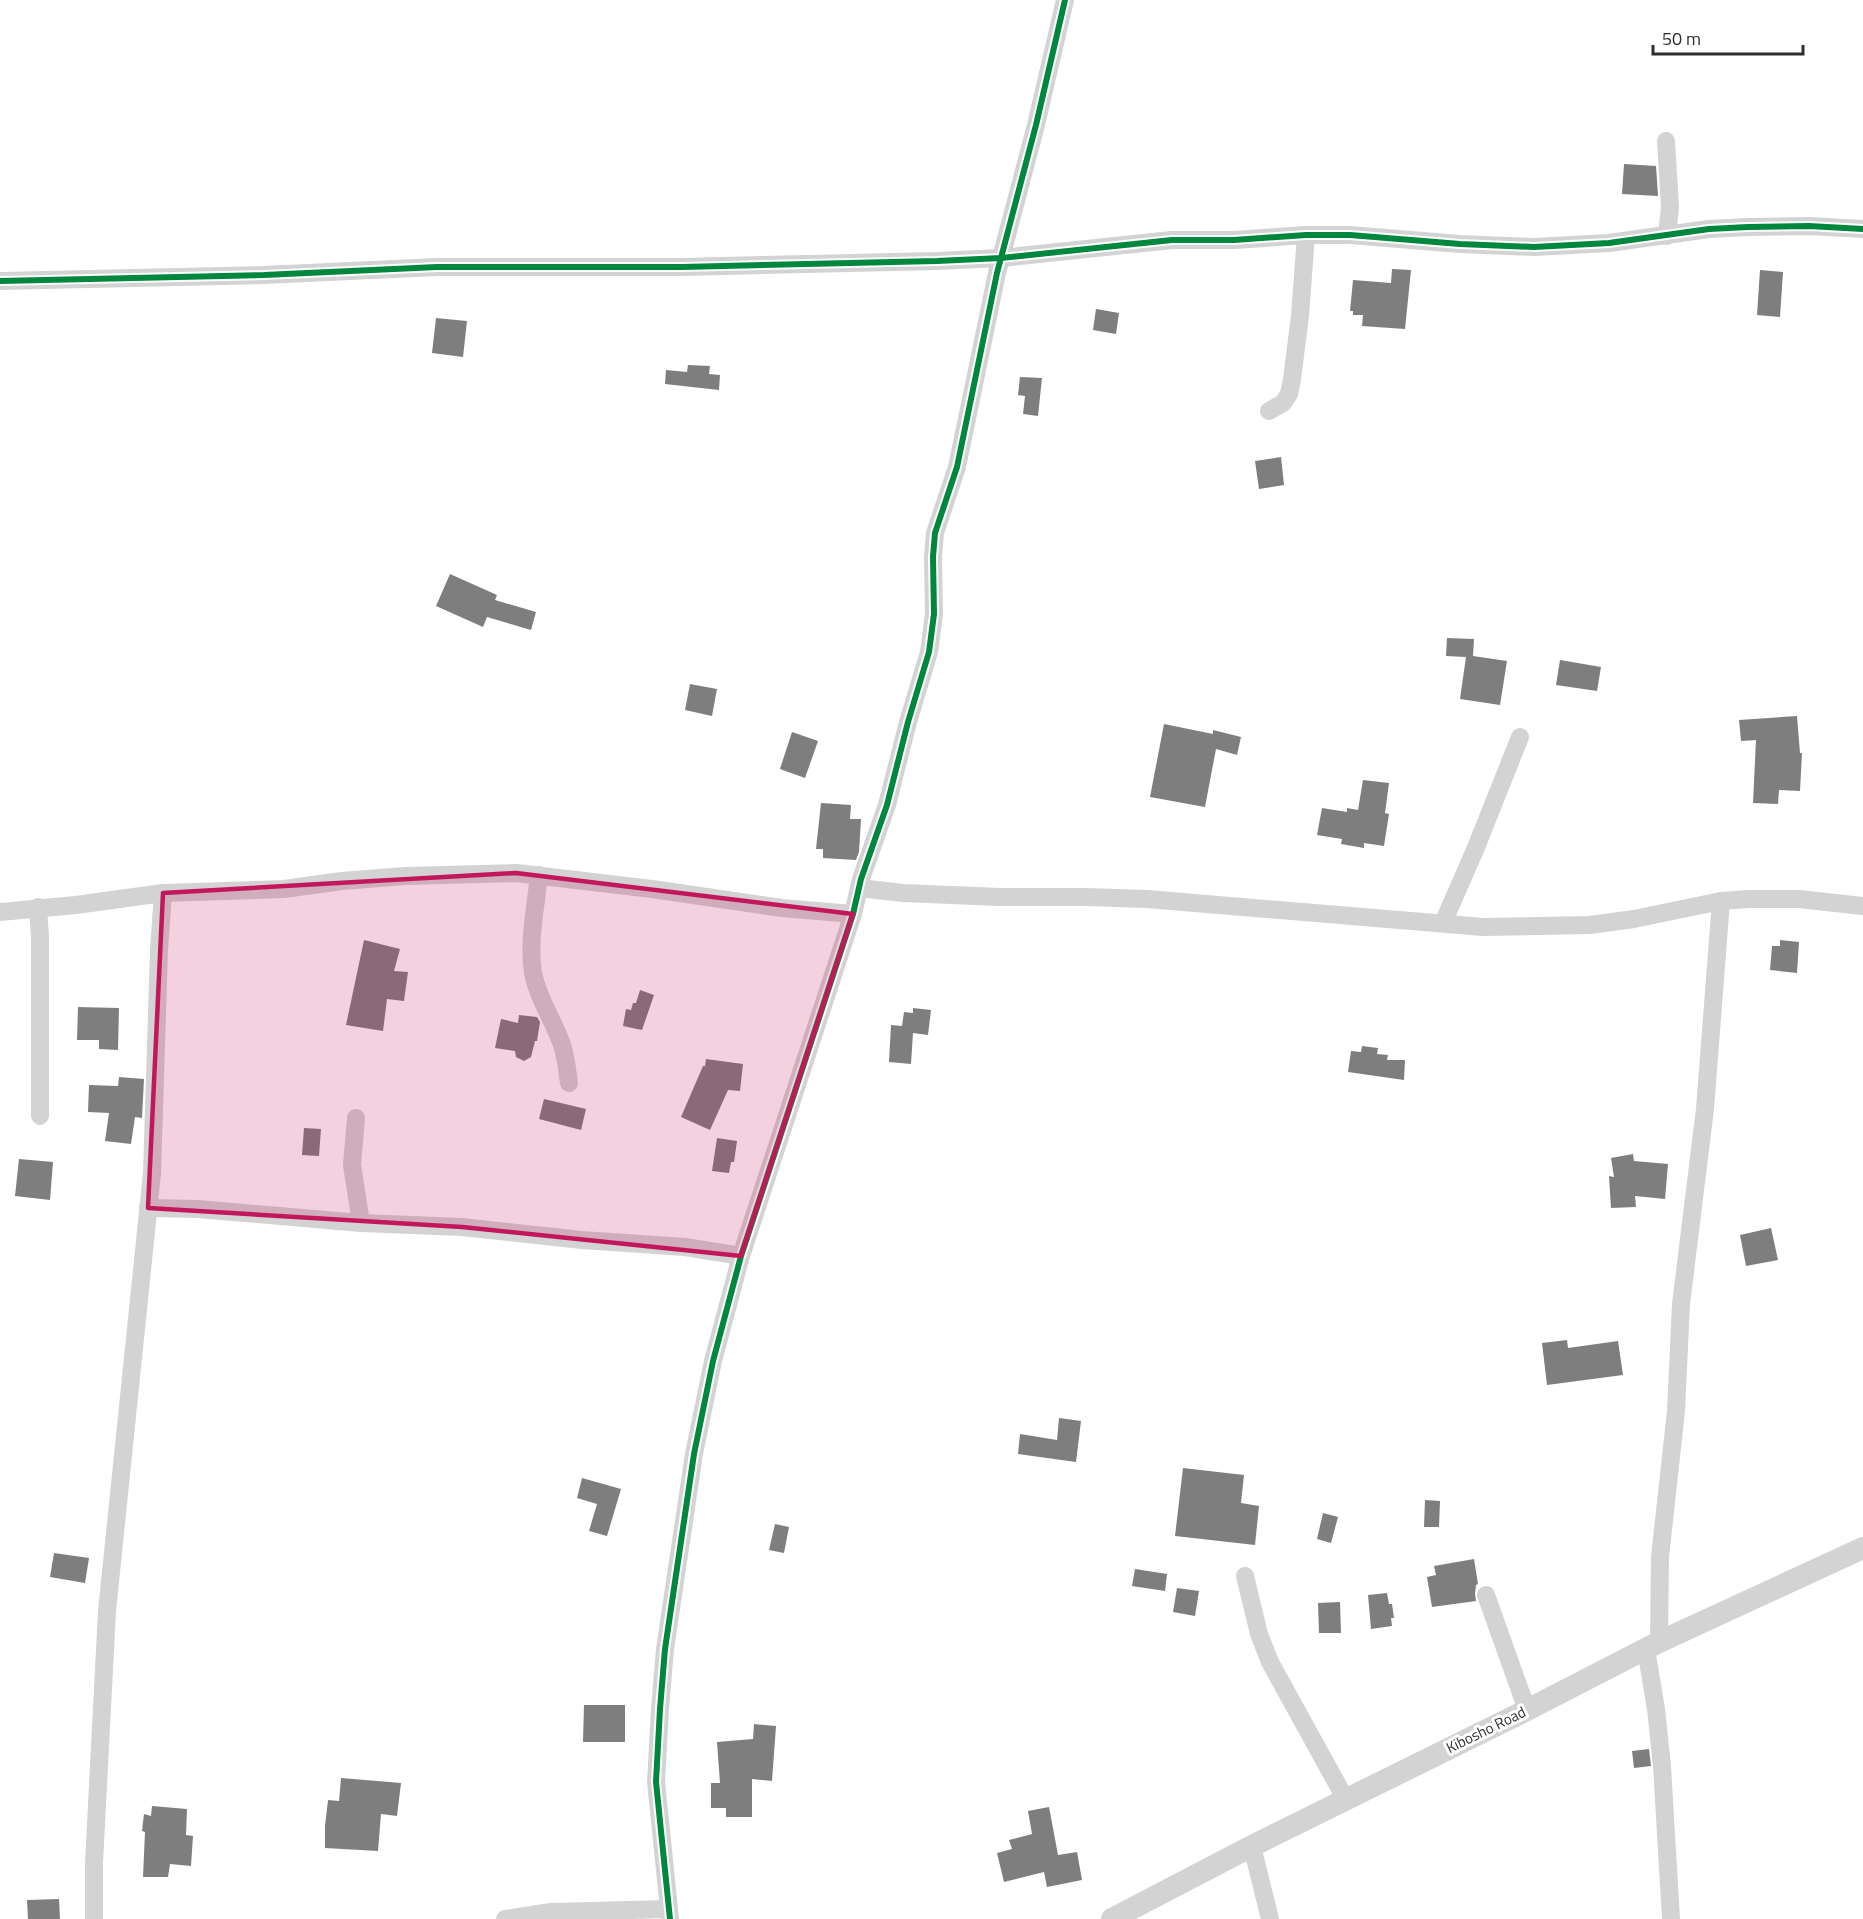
<svg xmlns="http://www.w3.org/2000/svg" width="1863" height="1919" font-family="'Titillium Web',sans-serif">
<style>
.building{fill:#7e7e7e}
.lines{fill:none;stroke-linecap:round;stroke-linejoin:round}
.minor{stroke:#d3d3d3;stroke-width:18}
.tertiary{stroke:#d3d3d3;stroke-width:22}
.cycleway-casing{stroke:#fff;stroke-width:10}
.cycleway{stroke:#00873e;stroke-width:6}
.marked{fill:#c2185b;fill-opacity:0.2;stroke:#c2185b;stroke-width:4.5;stroke-linejoin:round}
.labels{text-anchor:middle;stroke-width:6;stroke-linejoin:round;paint-order:stroke}
.street-label{font-size:15px;fill:#2e2e2e;stroke:#fff}
</style>
<rect width="100%" height="100%" fill="#fff"/>
<g class="building">
<polygon points="1624,164 1656,166 1658,196 1622,194"/>
<polygon points="1392,269 1411,270 1405,329 1362,326 1363,315 1353,315 1353,311 1350,311 1353,280 1391,283"/>
<polygon points="1760,270 1783,272 1780,317 1757,315"/>
<polygon points="1096,309 1119,313 1116,334 1093,330"/>
<polygon points="436,318 467,321 463,357 432,353"/>
<polygon points="688,365 710,366 709,374 720,375 719,390 665,384 666,370 687,372"/>
<polygon points="1020,377 1042,378 1038,416 1023,414 1025,396 1018,395"/>
<polygon points="1281,457 1284,485 1259,489 1255,461"/>
<polygon points="450,574 497,595 495,600 536,612 531,630 487,617 483,627 436,606"/>
<polygon points="1447,638 1474,639 1473,656 1507,661 1500,705 1460,699 1466,657 1446,656"/>
<polygon points="1560,660 1601,667 1597,691 1556,685"/>
<polygon points="690,684 717,689 712,716 685,710"/>
<polygon points="1797,716 1800,753 1802,753 1800,791 1779,790 1778,804 1753,803 1756,740 1741,741 1739,720"/>
<polygon points="1164,724 1213,734 1213,730 1241,737 1237,755 1216,749 1205,807 1150,797"/>
<polygon points="792,732 818,741 805,778 780,769"/>
<polygon points="1363,780 1389,783 1385,813 1389,814 1384,846 1364,843 1364,848 1341,844 1342,839 1317,835 1322,808 1347,812 1347,808 1358,810"/>
<polygon points="821,803 851,805 850,819 861,819 859,852 856,860 823,858 823,849 816,849"/>
<polygon points="364,940 400,949 394,971 408,972 404,1001 387,999 383,1031 346,1025"/>
<polygon points="1780,940 1799,942 1797,973 1770,970 1772,946 1780,946"/>
<polygon points="640,990 654,995 642,1030 623,1026 626,1009 631,1010 633,1003 636,1003"/>
<polygon points="78,1007 119,1008 118,1050 99,1049 99,1040 77,1040"/>
<polygon points="913,1008 931,1010 928,1035 913,1033 911,1064 889,1062 891,1025 902,1026 904,1012 913,1013"/>
<polygon points="519,1015 537,1017 540,1022 537,1041 535,1041 531,1057 524,1061 516,1057 515,1051 495,1048 501,1019 518,1023"/>
<polygon points="1362,1046 1378,1048 1377,1054 1388,1055 1387,1060 1405,1060 1404,1080 1348,1072 1351,1051 1361,1052"/>
<polygon points="706,1059 743,1064 740,1091 728,1090 710,1130 681,1117 703,1066 705,1066"/>
<polygon points="119,1077 144,1079 142,1118 135,1117 131,1144 105,1141 109,1113 88,1112 89,1085 118,1086"/>
<polygon points="544,1099 586,1109 581,1130 539,1119"/>
<polygon points="304,1128 321,1129 319,1156 302,1155"/>
<polygon points="717,1138 737,1141 734,1162 731,1162 729,1173 712,1171"/>
<polygon points="1633,1154 1634,1161 1668,1164 1665,1199 1635,1196 1636,1207 1611,1208 1609,1176 1614,1177 1611,1158"/>
<polygon points="19,1159 53,1162 50,1200 15,1196"/>
<polygon points="1771,1228 1778,1260 1746,1266 1740,1235"/>
<polygon points="1567,1340 1568,1348 1618,1341 1623,1375 1547,1385 1542,1343"/>
<polygon points="1059,1418 1081,1421 1076,1462 1018,1454 1020,1434 1057,1440"/>
<polygon points="1183,1468 1244,1475 1241,1503 1259,1506 1255,1545 1175,1536"/>
<polygon points="582,1478 621,1489 607,1536 589,1531 597,1504 577,1498"/>
<polygon points="1425,1500 1440,1501 1439,1527 1424,1527"/>
<polygon points="1323,1513 1338,1517 1331,1543 1317,1539"/>
<polygon points="775,1524 789,1527 784,1553 769,1550"/>
<polygon points="54,1553 89,1558 85,1583 50,1577"/>
<polygon points="1474,1559 1478,1584 1476,1585 1475,1594 1476,1601 1432,1607 1427,1577 1436,1575 1434,1566"/>
<polygon points="1135,1569 1167,1574 1165,1591 1132,1586"/>
<polygon points="1177,1588 1199,1591 1195,1616 1173,1612"/>
<polygon points="1387,1593 1389,1604 1392,1604 1394,1618 1391,1618 1392,1626 1371,1629 1368,1595"/>
<polygon points="1340,1602 1341,1633 1319,1633 1318,1603"/>
<polygon points="584,1705 625,1705 625,1742 583,1742"/>
<polygon points="754,1724 776,1726 772,1781 752,1779 752,1817 726,1817 726,1808 711,1808 711,1783 720,1783 717,1742 753,1739"/>
<polygon points="1649,1749 1651,1766 1634,1768 1632,1751"/>
<polygon points="341,1778 401,1783 397,1816 381,1814 378,1851 325,1848 325,1826 328,1800 339,1801"/>
<polygon points="152,1806 187,1809 186,1835 193,1836 191,1866 170,1864 168,1877 143,1877 145,1832 142,1831 144,1814 151,1816"/>
<polygon points="1049,1807 1058,1855 1077,1852 1082,1880 1047,1887 1044,1872 1004,1882 997,1853 1012,1849 1009,1840 1032,1834 1028,1811"/>
<polygon points="59,1899 60,1919 28,1919 27,1900"/>
</g>
<g class="lines">
<g class="minor">
<polyline points="1666,141 1670,207 1667,236"/>
<polyline points="0,281 264,275 437,267 682,267 937,261 1001,258 1172,240 1234,240 1306,235 1350,235 1460,244 1534,247 1609,243 1709,229 1748,227 1809,226 1863,229"/>
<polyline points="1269,411 1283,403 1289,394 1292,379 1300,316 1306,235"/>
<path d="M539 875C536 906 528 941 533 973 538 998 552 1018 561 1042 566 1055 567 1069 569 1083"/>
<polyline points="859,888 903,893 1000,897 1086,897 1147,899 1483,927 1590,925 1634,919 1721,901 1749,899 1799,899 1863,906"/>
<polyline points="38,907 40,937 40,1116"/>
<polyline points="0,912 76,905 163,893 284,889 342,881 405,876 516,873 652,889 782,908 853,914"/>
<polyline points="1443,923 1475,850 1520,737"/>
<polyline points="356,1118 352,1165 361,1223"/>
<polyline points="148,1208 198,1209 361,1223 462,1227 582,1240 685,1247 741,1256"/>
<polyline points="1245,1576 1259,1634 1270,1662 1346,1800"/>
<polyline points="1486,1595 1527,1710"/>
<polyline points="1659,1642 1660,1557 1676,1411 1681,1304 1705,1109 1721,901"/>
<polyline points="1646,1649 1656,1709 1662,1766 1671,1919"/>
<polyline points="1252,1846 1270,1919"/>
<polyline points="94,1919 94,1863 107,1611 152,1173 159,950 163,893"/>
<polyline points="505,1919 551,1912 669,1909"/>
<polyline points="670,1919 656,1782 660,1709 665,1649 694,1454 713,1361 741,1256 853,914 861,879 887,805 908,722 929,652 934,614 933,557 935,533 957,467 997,273 1036,125 1065,0"/>
</g>
<polyline class="tertiary" points="1112,1919 1252,1846 1527,1710 1659,1642 1863,1548"/>
<g class="cycleway-casing">
<g id="cycleway">
<polyline points="0,281 264,275 437,267 682,267 937,261 1001,258 1172,240 1234,240 1306,235 1350,235 1460,244 1534,247 1609,243 1709,229 1748,227 1809,226 1863,229"/>
<polyline points="670,1919 656,1782 660,1709 665,1649 694,1454 713,1361 741,1256 853,914 861,879 887,805 908,722 929,652 934,614 933,557 935,533 957,467 997,273 1036,125 1065,0"/>
</g>
</g>
<use href="#cycleway" class="cycleway"/>
</g>
<path class="marked" d="M516 873 853 914 741 1256 462 1227 148 1208 163 893Z"/>
<g class="labels">
<g class="street-label">
<text transform="translate(1486 1730) rotate(-26)" y="5">Kibosho Road</text>
</g>
</g>
<path d="M1653 45v9h150v-9" fill="none" stroke="#2e2e2e" stroke-width="3"/>
<text x="1662" y="45" font-size="18" fill="#2e2e2e" stroke="#ffffff" stroke-width="4.5" paint-order="stroke">50 m</text>
</svg>
